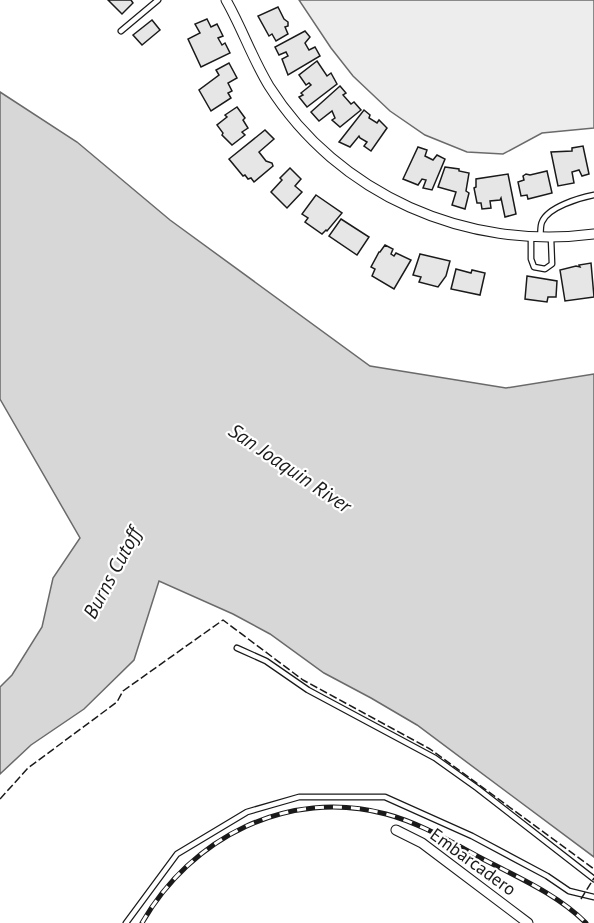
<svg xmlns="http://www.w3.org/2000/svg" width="594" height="923" font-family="'PT Sans',sans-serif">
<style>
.built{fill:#ededed;stroke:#6a6a6a;stroke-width:1.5}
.water{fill:#d7d7d7;stroke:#6a6a6a;stroke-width:1.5}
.building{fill:#e6e6e6;stroke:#1a1a1a;stroke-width:1.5}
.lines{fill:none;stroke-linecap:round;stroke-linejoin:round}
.service-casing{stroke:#1a1a1a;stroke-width:7}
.minor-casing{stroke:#1a1a1a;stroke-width:11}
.service{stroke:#fff;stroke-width:4.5}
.minor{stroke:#fff;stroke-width:9}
.rail-casing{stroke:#1a1a1a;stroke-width:5}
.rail{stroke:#fff;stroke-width:3;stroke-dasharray:9;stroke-linecap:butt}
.fence{stroke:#1a1a1a;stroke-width:1.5;stroke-dasharray:8 3;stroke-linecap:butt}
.labels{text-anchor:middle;stroke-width:4.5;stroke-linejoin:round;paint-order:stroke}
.street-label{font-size:18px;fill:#1a1a1a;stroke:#fff}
.water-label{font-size:20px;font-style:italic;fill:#1a1a1a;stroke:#fff}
</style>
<rect width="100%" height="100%" fill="#fff"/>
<polygon class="built" points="299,0 594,0 594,128 542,133 503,154 467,152 425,135 390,111 353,76 331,48"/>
<polygon class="water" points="0,92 77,142 170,220 370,366 506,388 594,374 594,857 417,725 371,698 324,673 270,634 233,614 159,581 134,660 84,709 31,745 0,774 0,687 12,675 42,627 53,578 80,538 0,399"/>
<g class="building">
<polygon points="108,0 131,0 133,3 122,14"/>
<polygon points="278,7 284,19 288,22 288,26 285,27 288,34 276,41 272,34 269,36 258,16"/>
<polygon points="207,19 211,27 217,24 223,36 218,38 222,45 225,43 230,53 201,67 188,39 200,33 195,24"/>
<polygon points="152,20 160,30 142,45 133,35"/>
<polygon points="305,31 310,37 305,43 309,50 315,47 320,56 288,75 282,59 288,56 286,52 279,55 275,47"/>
<polygon points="317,61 327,76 331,73 337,84 307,107 299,97 303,95 301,93 311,85 309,83 306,85 299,75"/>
<polygon points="229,63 237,78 228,83 232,91 228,93 231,98 211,111 199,90 219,75 216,70"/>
<polygon points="340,86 346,93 343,95 351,104 354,102 361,110 340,127 332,120 335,118 332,111 319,121 311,112"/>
<polygon points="237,107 245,118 243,120 248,128 242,132 245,135 232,145 222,135 223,133 217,125 227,117 225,115"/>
<polygon points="364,110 370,115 369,118 377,123 379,120 387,128 371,151 364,146 367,142 360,138 359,136 350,147 339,142"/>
<polygon points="265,130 274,139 259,152 266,161 272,163 273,166 254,182 251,178 248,179 245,175 243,176 229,159"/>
<polygon points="583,146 589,174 582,176 579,170 572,172 574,183 558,186 551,152 572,151 572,148"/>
<polygon points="418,147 427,150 425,156 433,160 437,155 445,159 432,190 423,188 426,180 422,179 418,185 403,179"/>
<polygon points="445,167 459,169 459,171 469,173 466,191 469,193 465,209 452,205 456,192 438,187"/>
<polygon points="290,168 301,179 295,186 302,192 287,208 271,192 282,180 280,178"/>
<polygon points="547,171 552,193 528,199 527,195 521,196 518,182 524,180 523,176 526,174 530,175"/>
<polygon points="508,174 516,214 505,217 501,198 500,200 490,201 491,208 482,209 481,203 477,203 474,188 476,187 476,179"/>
<polygon points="316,195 342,213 327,231 326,230 322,234 305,222 308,218 302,214"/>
<polygon points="341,219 369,237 357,255 329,236"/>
<polygon points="385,245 393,249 391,254 394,256 396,253 411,260 394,289 372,276 375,269 371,267 379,252 380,252"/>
<polygon points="420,254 450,261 446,276 438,287 419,282 421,277 413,275"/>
<polygon points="591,263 594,297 565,301 560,270 576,266 580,267 579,265"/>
<polygon points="456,269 471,273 472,270 485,273 480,295 451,289"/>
<polygon points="527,276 557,281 556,297 548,297 547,302 525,299"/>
</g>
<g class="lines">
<g class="service-casing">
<g id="service">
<polyline points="121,31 158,0"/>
<polyline points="531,237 531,259 534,267 545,269 552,264 551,238"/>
<path d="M540 237C541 233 540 226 542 222 548 207 579 198 594 195"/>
<polyline points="237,648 266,661 308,690 435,758 477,788 594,879"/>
<polyline points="126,923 177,854 247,812 299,797 385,797 472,836 547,876 569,891 594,897"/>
</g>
</g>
<g class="minor-casing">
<g id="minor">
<path d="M226 0C242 28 252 58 269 86 338 195 467 251 594 234"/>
<polyline points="396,830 422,843 528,923"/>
</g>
</g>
<use href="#service" class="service"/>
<use href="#minor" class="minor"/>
<g class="rail-casing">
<path id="rail" d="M142 923C191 837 288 788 386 814 420 823 451 842 481 858 517 877 557 894 586 923"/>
</g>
<use href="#rail" class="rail"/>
<g class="fence">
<polyline points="0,799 28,768 117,702 123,691 223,620 303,680 430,749 594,869"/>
<polyline points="581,899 594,878"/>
</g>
</g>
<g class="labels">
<g class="street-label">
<text transform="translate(473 862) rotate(36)" y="6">Embarcadero</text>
</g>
<g class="water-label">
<text transform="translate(290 468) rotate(34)" y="7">San Joaquin River</text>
<text transform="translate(112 573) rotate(-62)" y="7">Burns Cutoff</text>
</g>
</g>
</svg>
